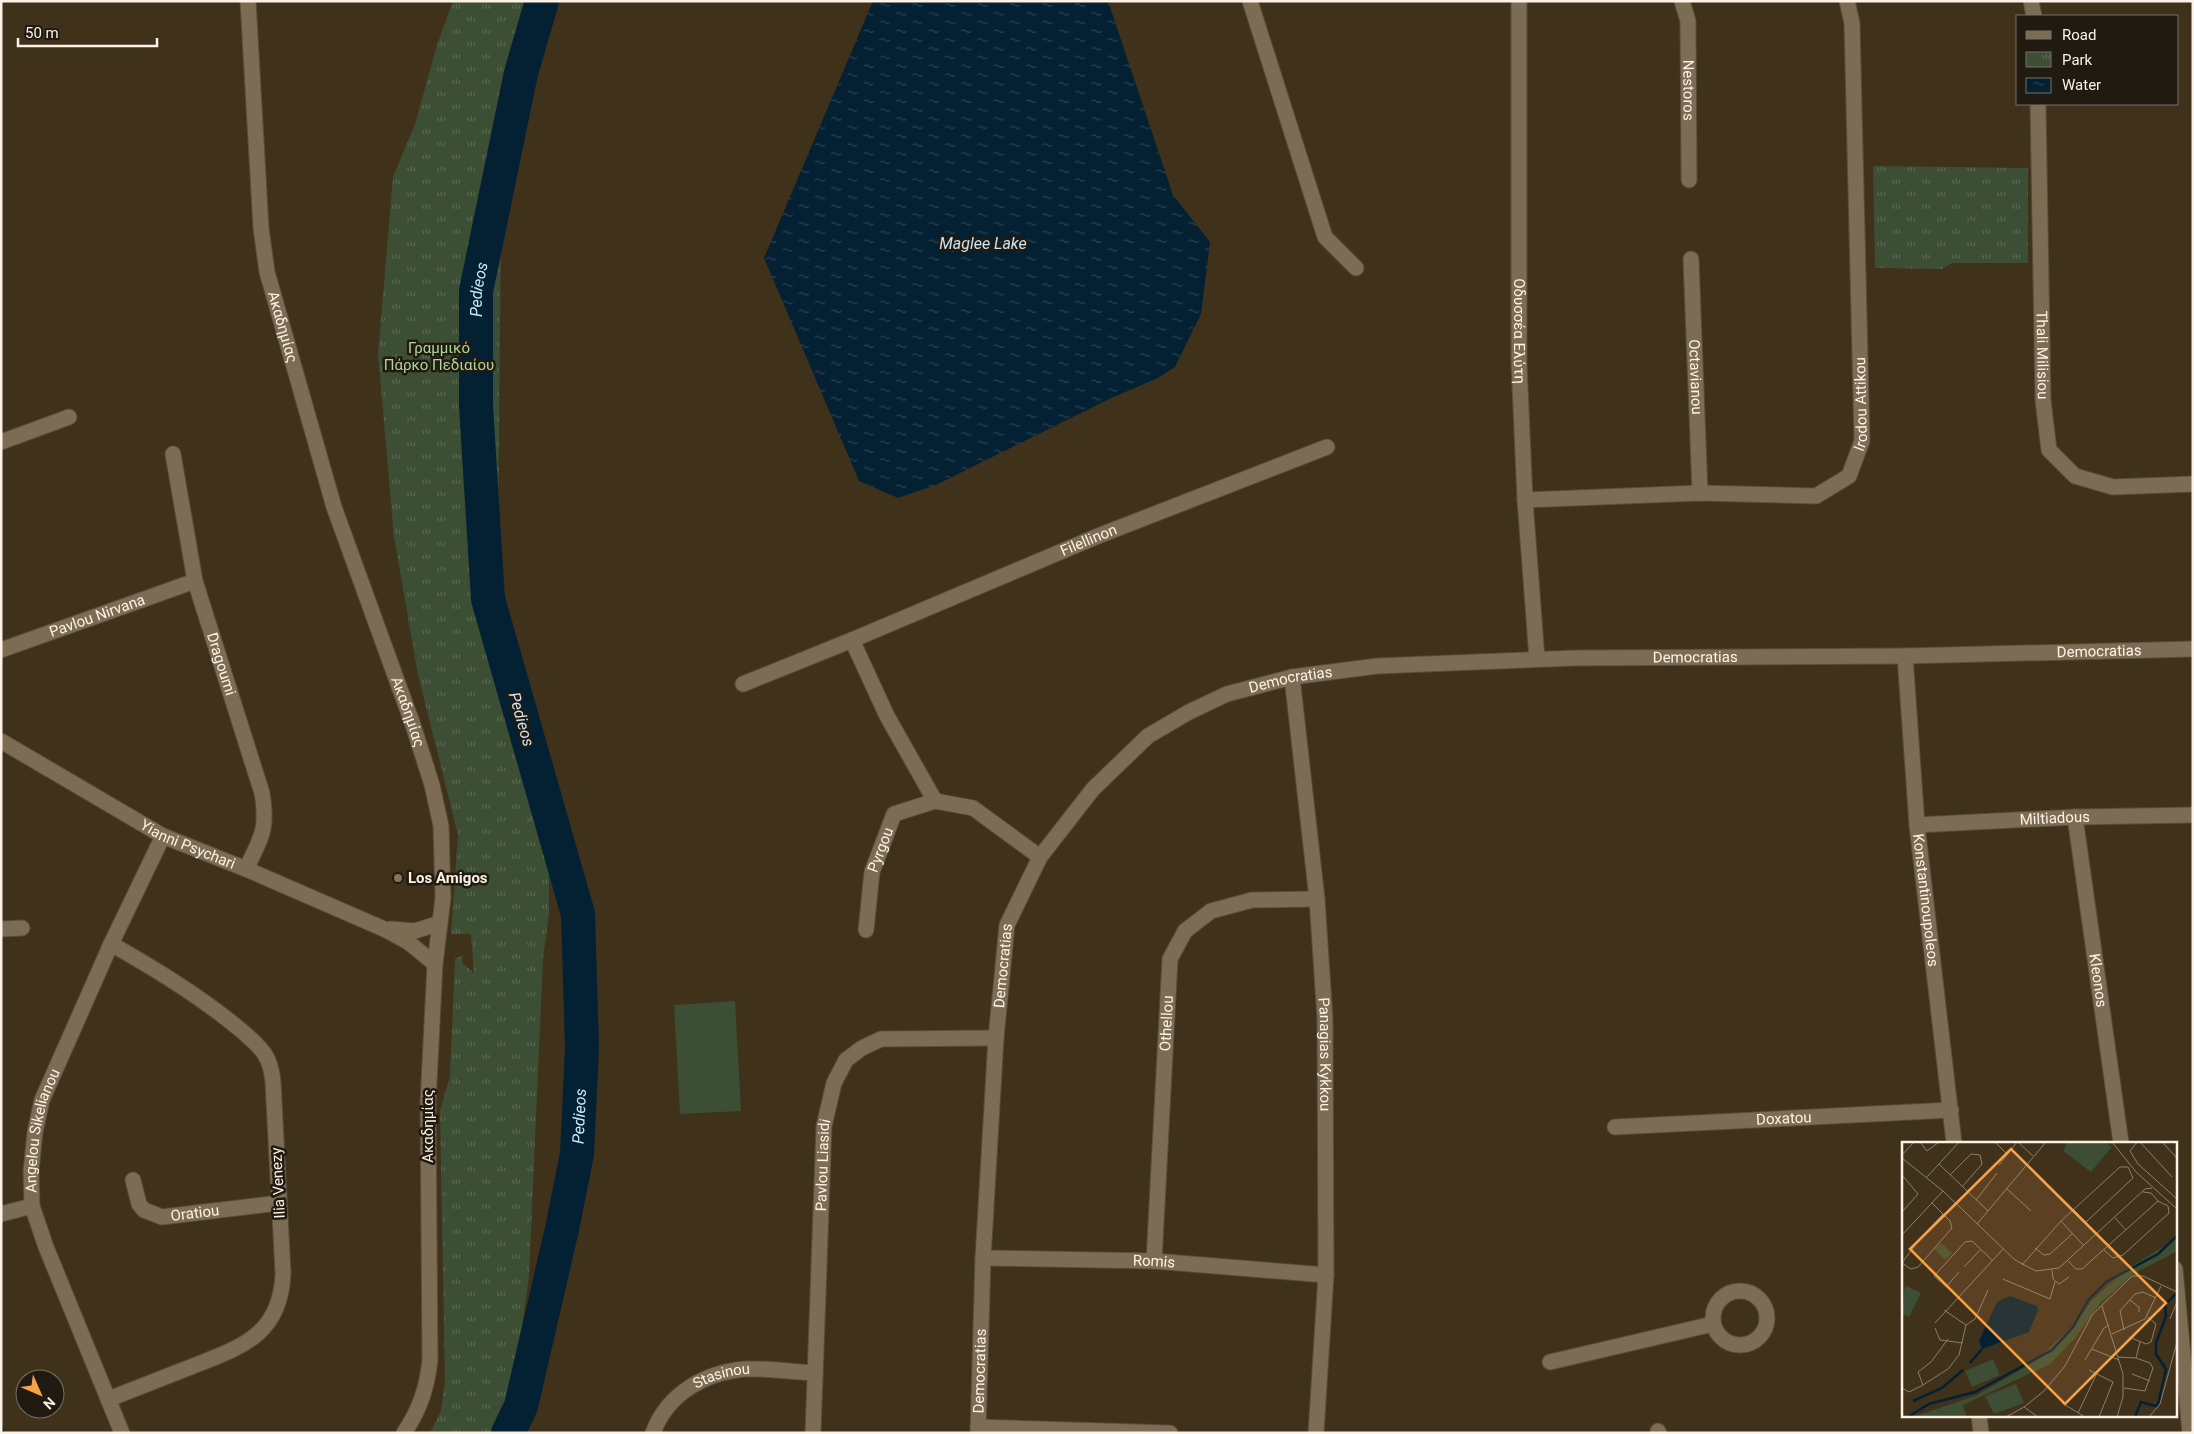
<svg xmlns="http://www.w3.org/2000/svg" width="2194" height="1434" font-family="Roboto,sans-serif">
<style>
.grass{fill:#3c4e33}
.park{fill:url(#park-tufts)}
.water{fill:url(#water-ripples)}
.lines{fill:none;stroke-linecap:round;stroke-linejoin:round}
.stream{stroke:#042133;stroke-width:5.5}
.river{stroke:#042133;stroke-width:34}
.minor-casing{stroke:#594d3a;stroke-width:17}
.minor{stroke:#7d6c54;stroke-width:15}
.education-dot{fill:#8d6e63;stroke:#211a11;stroke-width:2}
.labels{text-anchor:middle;stroke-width:5;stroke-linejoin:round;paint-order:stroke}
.street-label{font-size:15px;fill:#fcf2e5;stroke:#211a11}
.park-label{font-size:15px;fill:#afd69c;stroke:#211a11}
.poi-label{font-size:15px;font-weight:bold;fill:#fcf2e5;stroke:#211a11;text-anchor:start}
.water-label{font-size:16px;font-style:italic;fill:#cbe4f6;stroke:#211a11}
.inset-river{fill:none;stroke:#042133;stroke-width:2.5}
.inset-road{fill:none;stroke:#8b7e6c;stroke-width:1}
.view{fill:#f6a248;fill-opacity:0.15;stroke:#f6a248;stroke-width:2.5}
.inset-edge{fill:none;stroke:#fcf2e5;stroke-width:2.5}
</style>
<defs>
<pattern id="park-tufts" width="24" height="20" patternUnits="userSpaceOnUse" patternTransform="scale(1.25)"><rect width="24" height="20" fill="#3c4e33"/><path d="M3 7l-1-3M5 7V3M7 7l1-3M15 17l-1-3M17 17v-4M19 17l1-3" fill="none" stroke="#596850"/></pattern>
<pattern id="water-ripples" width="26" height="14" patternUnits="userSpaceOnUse" patternTransform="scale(1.25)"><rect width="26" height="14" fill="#042133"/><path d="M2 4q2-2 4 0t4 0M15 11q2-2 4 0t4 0" fill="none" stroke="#2a4250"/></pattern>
</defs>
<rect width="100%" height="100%" fill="#40311b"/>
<polygon class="grass" points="735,1001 741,1111 680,1114 674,1005"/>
<g class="park">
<polygon points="453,1 532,1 511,78 501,226 497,640 530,798 549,865 549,913 543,959 529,1276 512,1399 499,1433 430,1433 441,1411 445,1381 440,1111 450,1076 455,959 463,955 462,963 474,973 471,934 451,934 458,835 418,675 394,537 378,354 393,177 415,124 437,45"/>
<polygon points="1873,166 2028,168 2028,263 1952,263 1942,269 1875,268"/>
</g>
<polygon class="water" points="873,1 1108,1 1173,195 1210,242 1201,314 1175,367 1158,378 1109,399 938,484 898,498 859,481 764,258"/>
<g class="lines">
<polyline class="stream" points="1,1429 2,1433"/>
<path class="river" id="s1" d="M508 1433 521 1406 562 1229 577 1154 582 1048 578 914 488 599 476 406V291L521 73 542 1"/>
<g class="minor-casing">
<g id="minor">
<path id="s2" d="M248 1 261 228 267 272 334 507 413 725 432 785 441 826 443 898 435 964 428 1103 430 1360C427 1388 420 1409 404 1433"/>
<polyline points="1250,1 1325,237 1356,268"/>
<path id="s3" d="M1519 1V363L1525 500 1537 659"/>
<path id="s4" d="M1682 1 1688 21 1689 180"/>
<polyline points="2031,1 2034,16"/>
<path id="s5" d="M2038 104 2043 400 2049 450 2075 476 2113 487 2193 484"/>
<path id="s6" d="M1691 259 1700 493"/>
<polyline points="1,442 69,417"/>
<path id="s7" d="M173 454 195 581 262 793C268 828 262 837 246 869"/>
<path id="s8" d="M1525 500 1700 493 1816 496 1849 476 1862 441 1852 23 1847 1"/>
<path id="s9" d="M1 650 195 581"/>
<path id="s10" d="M1905 656 1917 825 1954 1143"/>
<path id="s11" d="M1292 677 1317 899 1325 1019 1326 1275 1316 1433"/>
<polyline points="743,684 852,640"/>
<path id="s12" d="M1 741 163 836 246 869 384 929 408 942 435 964"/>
<path id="s13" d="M935 801 887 716 852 640 1098 536 1327 447"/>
<path id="s14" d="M2075 817 2121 1143"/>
<path id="s15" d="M1917 825 2075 817 2193 815"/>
<polyline points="1,929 22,928"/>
<polyline points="390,929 415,931 440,923"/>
<path id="s16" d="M866 930 872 872 894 814 935 801 973 808 1040 857"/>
<path id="s17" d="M1615 1127 1951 1110"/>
<path id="s18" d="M133 1180 139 1204 144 1210 162 1217 279 1203"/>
<polyline points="1,1214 32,1206"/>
<path id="s19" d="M983 1258 1154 1261 1326 1275"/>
<path id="s20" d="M1154 1261 1170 959 1185 931 1211 911 1252 900 1317 899"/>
<polyline points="2175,1269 2190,1433"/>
<circle cx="1740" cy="1318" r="27"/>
<polyline points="1550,1362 1713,1324"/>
<path d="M109 1399C135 1389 162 1378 188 1368 238 1348 281 1337 283 1273L273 1082C272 1071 270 1062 264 1053 254 1040 240 1029 227 1019 190 990 152 967 111 944"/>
<polyline points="1979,1415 1981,1433"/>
<polyline points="978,1427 1170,1433"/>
<polyline points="1658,1431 1659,1433"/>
<path id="s21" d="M122 1433 46 1247 32 1206 31 1171 35 1132 42 1100 111 944 163 836"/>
<path id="s22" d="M653 1433C667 1394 705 1372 746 1369 768 1368 792 1372 815 1373"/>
<path id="s23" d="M813 1433 824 1126 834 1083 846 1060 862 1048 881 1039 996 1038"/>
<path id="s24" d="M978 1433 983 1258 996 1038 1007 925 1040 857 1093 789 1148 736 1189 712 1227 694 1292 677 1377 666 1575 658 1905 656 2193 649"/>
</g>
</g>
<use href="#minor" class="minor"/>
</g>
<circle class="education-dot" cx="398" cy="878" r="5"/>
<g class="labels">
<g class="street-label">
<text dy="5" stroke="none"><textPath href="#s4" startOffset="90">Nestoros</textPath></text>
<text dy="5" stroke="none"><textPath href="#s2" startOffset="329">Ακαδημίας</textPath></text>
<text dy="5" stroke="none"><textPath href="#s3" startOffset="330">Οδυσσέα Ελύτη</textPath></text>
<text dy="5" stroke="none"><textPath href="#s5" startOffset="251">Thali Milisiou</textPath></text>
<text dy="5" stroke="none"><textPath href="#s6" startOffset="118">Octavianou</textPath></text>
<text dy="5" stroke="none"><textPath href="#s8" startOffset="404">Irodou Attikou</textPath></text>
<text dy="5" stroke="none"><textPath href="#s13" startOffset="438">Filellinon</textPath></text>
<text dy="5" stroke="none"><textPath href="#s9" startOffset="102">Pavlou Nirvana</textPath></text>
<text dy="5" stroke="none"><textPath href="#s24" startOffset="1712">Democratias</textPath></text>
<text dy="5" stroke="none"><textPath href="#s24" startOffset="1308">Democratias</textPath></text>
<text dy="5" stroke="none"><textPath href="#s7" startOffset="216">Dragoumi</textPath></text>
<text dy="5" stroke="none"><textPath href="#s24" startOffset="902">Democratias</textPath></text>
<text dy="5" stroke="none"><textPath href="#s2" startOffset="734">Ακαδημίας</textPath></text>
<text dy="5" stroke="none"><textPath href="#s15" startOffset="138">Miltiadous</textPath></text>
<text dy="5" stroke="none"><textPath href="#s12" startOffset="214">Yianni Psychari</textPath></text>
<text dy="5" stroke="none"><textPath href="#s16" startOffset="82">Pyrgou</textPath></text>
<text dy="5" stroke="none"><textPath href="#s10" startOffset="245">Konstantinoupoleos</textPath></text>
<text dy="5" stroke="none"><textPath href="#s24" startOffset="468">Democratias</textPath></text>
<text dy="5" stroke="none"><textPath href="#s14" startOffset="165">Kleonos</textPath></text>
<text dy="5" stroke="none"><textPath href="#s20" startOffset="238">Othellou</textPath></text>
<text dy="5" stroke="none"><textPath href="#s11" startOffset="379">Panagias Kykkou</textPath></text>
<text dy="5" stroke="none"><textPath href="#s17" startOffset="169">Doxatou</textPath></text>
<text transform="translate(428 1126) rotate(-90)" y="5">Ακαδημίας</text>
<text dy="5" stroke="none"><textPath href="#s21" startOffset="321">Angelou Sikelianou</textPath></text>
<text dy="5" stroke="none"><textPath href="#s23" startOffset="268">Pavlou Liasidi</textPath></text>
<text transform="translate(278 1183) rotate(-93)" y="5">Ilia Venezy</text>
<text dy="5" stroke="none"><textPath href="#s18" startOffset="85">Oratiou</textPath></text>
<text dy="5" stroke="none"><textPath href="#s19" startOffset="171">Romis</textPath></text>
<text dy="5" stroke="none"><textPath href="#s24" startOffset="62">Democratias</textPath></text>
<text dy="5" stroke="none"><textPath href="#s22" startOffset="94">Stasinou</textPath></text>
</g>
<g class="park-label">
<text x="439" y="353">Γραμμικό<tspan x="439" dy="17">Πάρκο Πεδιαίου</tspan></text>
</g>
<g class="poi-label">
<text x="408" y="883">Los Amigos</text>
</g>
<g class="water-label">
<text x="983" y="249">Maglee Lake</text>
<text dy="6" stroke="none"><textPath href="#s1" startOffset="1166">Pedieos</textPath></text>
<text transform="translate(522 719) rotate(74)" y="6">Pedieos</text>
<text dy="6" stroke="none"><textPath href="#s1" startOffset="326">Pedieos</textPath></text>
</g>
</g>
<g transform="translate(1902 1142)">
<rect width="275" height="275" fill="#40311b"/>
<path d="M165 0H203L210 5 189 30 161 9ZM3 143 19 151 7 175 0 172ZM91 217 98 233 70 245 63 229ZM114 242 122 261 92 272 83 254Z" fill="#3c4e33"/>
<path d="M275 92 274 110 231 132 198 161 173 196 148 222 61 263 65 275H11L73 254 132 220 173 182 189 159 225 127 272 98ZM39 101 50 111 43 118 32 107Z" fill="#3c4e33"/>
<path d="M108 154 135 164 136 168 127 190 80 207 77 199 95 160Z" fill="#042133"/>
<path class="inset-river" d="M68 221 80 207M11 259 40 246 61 228M6 275 27 262 73 250 150 208 171 185 187 157 204 140 256 112 275 94M233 275 239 260 254 264 256 262 264 227 254 212V201L264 174 263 162 274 152"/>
<path class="inset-road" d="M18 0 25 9 37 0M93 0 105 12M116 0 131 14M210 0 234 30 275 67M235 0 228 9 236 22 275 57M238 0 270 35M260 0 275 16M0 13 12 0M0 16 41 49 113 118 134 129 157 126 243 47 250 46M37 22 86 69M97 23 115 0M0 33 16 52 0 70M48 33 69 12 78 13 80 22 60 45M25 35 57 0M104 46 129 69M241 50 249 51 256 59M74 58 95 31M172 68 195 93M213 76 224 88M159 79 182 104M75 82 144 0M23 91 41 72M0 93 41 49M133 106 142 113 148 112 170 92M166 119 174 127H180L256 59 266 64 267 71 221 113 211 116 202 108M0 121 9 127 16 125 50 86 48 79 30 61M0 121 19 95M120 123 159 79 218 25H226L231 36 183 81M62 125 78 108M150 128 151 137 157 142 167 135M101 137 148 157 153 140M44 145 57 130M56 155 32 134 63 100 70 99 91 119M228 158 237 165V170M200 164 221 232V255L215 275M268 177 275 160M33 181 101 107M64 183 73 177 86 148M33 186 38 198 61 201M222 188 218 169 233 152 241 150 254 156M210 192 243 177 259 144M227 195 244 202 249 200 254 182 246 175M190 207 217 218M216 215 234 216 248 221 251 226 243 249 222 246M234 216 238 200M183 218 202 186 207 183M187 228 211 240 197 275M230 232 248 239M21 243 16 230 29 220 46 197M0 246 7 250 21 243 46 227 57 213 64 183 42 168M160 261 183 275M122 265 136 275M176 271 195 231M104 275 122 265 142 249 163 224 190 173 230 134H241L275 150M247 275 258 262 275 200"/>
<path class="view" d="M109 7 264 161 163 262 8 107Z"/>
<rect width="275" height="275" class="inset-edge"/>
</g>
<rect width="2194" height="1434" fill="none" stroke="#fcf2e5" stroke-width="5"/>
<rect x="2016" y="15" width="162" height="90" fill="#211a11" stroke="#797066"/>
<rect x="2026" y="31" width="25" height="8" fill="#7d6c54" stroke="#797066"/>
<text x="2062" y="40" font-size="15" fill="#fcf2e5">Road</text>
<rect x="2026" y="52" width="25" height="15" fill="url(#park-tufts)" stroke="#797066"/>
<text x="2062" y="65" font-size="15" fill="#fcf2e5">Park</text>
<rect x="2026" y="78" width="25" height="15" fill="url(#water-ripples)" stroke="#797066"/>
<text x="2062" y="90" font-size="15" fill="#fcf2e5">Water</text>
<g transform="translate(40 1394) rotate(135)"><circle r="24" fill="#211a11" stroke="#797066"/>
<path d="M0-4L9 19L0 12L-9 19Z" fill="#f6a248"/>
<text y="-8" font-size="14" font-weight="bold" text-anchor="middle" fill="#fcf2e5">N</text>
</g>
<path d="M18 38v8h139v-8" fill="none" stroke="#fcf2e5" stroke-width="2.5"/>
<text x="25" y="38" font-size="15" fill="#fcf2e5" stroke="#211a11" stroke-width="4" paint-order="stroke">50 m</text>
</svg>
